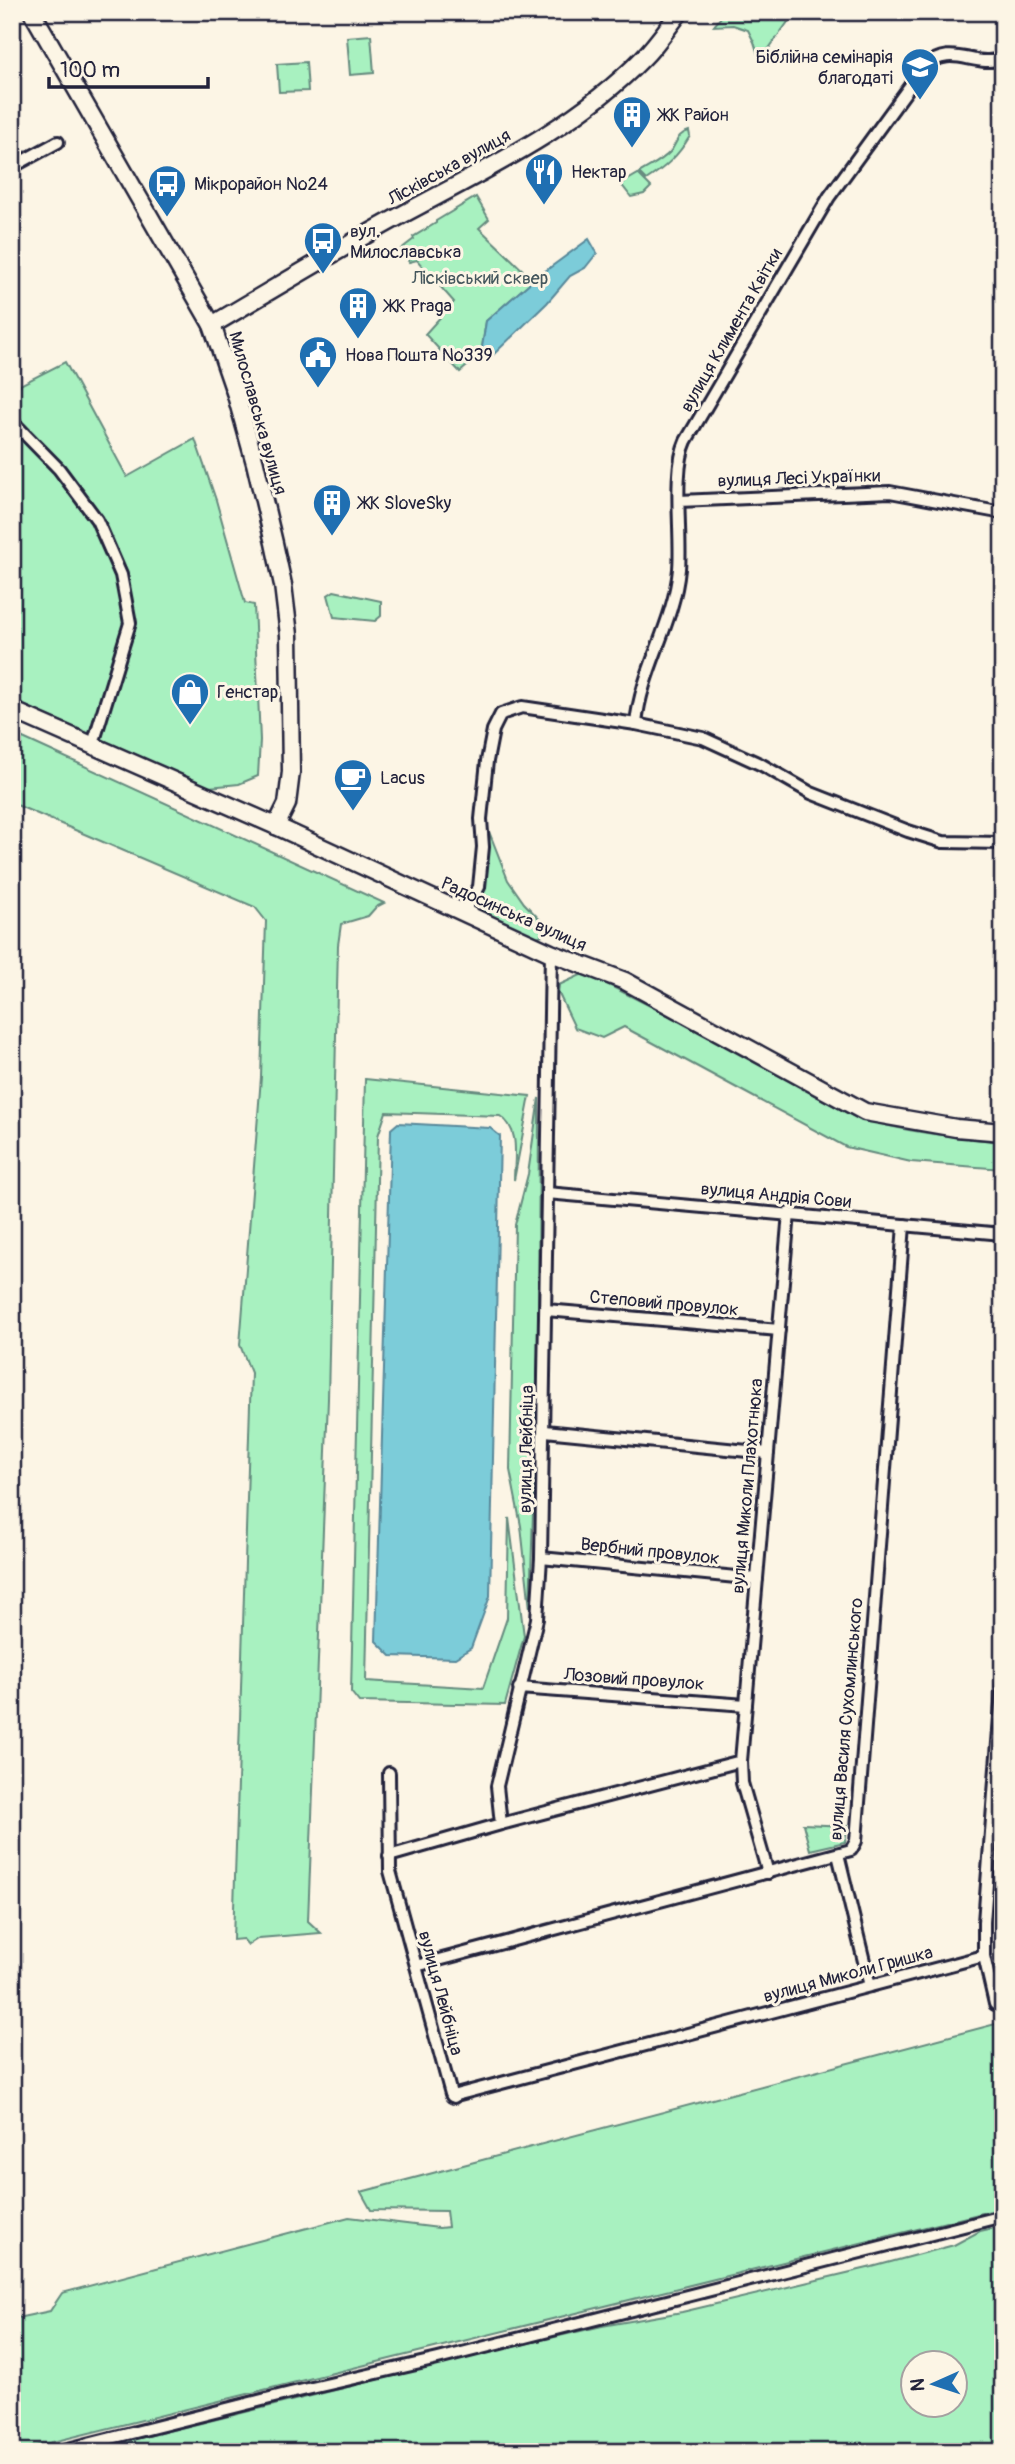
<svg xmlns="http://www.w3.org/2000/svg" width="1015" height="2464" font-family="Pangolin,sans-serif">
<style>
.green{fill:#a8f1c0;stroke:#658a7e;stroke-width:2;fill-rule:evenodd}
.water{fill:#7cccd9;stroke:#58889a;stroke-width:2}
.lines{fill:none;stroke-linecap:round;stroke-linejoin:round}
.street-casing{stroke:#22223b;stroke-width:16}
.secondary-casing{stroke:#22223b;stroke-width:21}
.street{stroke:#fcf5e5;stroke-width:10}
.secondary{stroke:#fcf5e5;stroke-width:16}
.labels{text-anchor:middle;stroke-width:6;stroke-linejoin:round;paint-order:stroke}
.poi-label{font-size:18px;fill:#22223b;stroke:#fcf5e5;text-anchor:start}
.street-label{font-size:18px;fill:#22223b;stroke:#fcf5e5}
.park-label{font-size:18px;fill:#44565c;stroke:#fcf5e5}
</style>
<rect width="100%" height="100%" fill="#fcf5e5"/>
<filter id="ink" filterUnits="userSpaceOnUse"><feTurbulence type="fractalNoise" baseFrequency=".0143" numOctaves="2"/><feDisplacementMap in="SourceGraphic" scale="14" xChannelSelector="R" yChannelSelector="G"/><feConvolveMatrix kernelMatrix="1 2 1 2 8 2 1 2 1" color-interpolation-filters="sRGB"/></filter>
<g filter="url(#ink)">
<g class="green">
<polygon points="725,12 795,12 760,61 754,42 748,30 733,25 714,26"/>
<polygon points="371,35 374,73 350,75 347,37"/>
<polygon points="306,62 308,91 279,92 277,64"/>
<path d="M689 131 690 136C678 156 666 167 646 180L639 173C648 167 662 161 670 152 677 144 676 134 689 131Z"/>
<polygon points="638,174 651,187 644,194 631,197 621,184"/>
<polygon points="476,197 489,219 479,228 533,280 486,321 481,354 460,372 425,334 454,302 417,260 409,262 401,249 414,239 413,237 436,223 436,221"/>
<polygon points="65,362 127,477 195,439 216,500 245,603 254,605 260,740 258,776 239,784 209,787 12,700 12,389"/>
<polygon points="334,591 381,601 381,616 375,621 334,617 328,595"/>
<polygon points="12,733 384,903 376,907 368,916 341,924 338,945 328,1399 308,1921 321,1933 259,1938 248,1945 243,1939 233,1940 251,1373 240,1345 261,1077 266,921 255,907 12,803"/>
<polygon points="490,834 508,880 524,903 545,925 542,935 535,938 489,916 482,910 481,900"/>
<path d="M585 973 682 1022 853 1116C902 1132 952 1137 1003 1142V1169L911 1162 846 1147 624 1027 602 1038 575 1028 558 992 559 985Z"/>
<path d="M365 1079 530 1096 514 1180C514 1158 521 1129 500 1116L386 1112 378 1136 366 1681 483 1688 507 1618 509 1518 524 1636 505 1705 359 1702 351 1692Z"/>
<polygon points="539,1098 538,1351 530,1609 521,1526 510,1470 515,1225 528,1174"/>
<polygon points="803,1824 847,1826 845,1842 810,1850"/>
<polygon points="1003,2022 1003,2208 12,2452 12,2319 50,2311 62,2293 349,2217 439,2228 448,2227 446,2211 371,2210 361,2192"/>
<path d="M1003 2226V2452H83L490 2352 602 2326 682 2312 872 2267 954 2245 980 2231ZM914 2362H956V2404H914Z"/>
</g>
<g class="water">
<polygon points="589,239 597,253 585,268 570,276 547,303 492,356 481,354 486,321 533,280"/>
<polygon points="398,1123 490,1128 500,1136 490,1596 471,1648 455,1658 391,1656 376,1641 391,1129"/>
</g>
<g class="lines">
<g class="street-casing">
<g id="street">
<polyline points="12,167 58,142"/>
<polyline points="12,421 59,469 97,520 121,575 130,623 93,744"/>
<polyline points="679,501 890,492 1003,513"/>
<path d="M636 724C641 670 674 624 679 569 682 534 672 471 686 441L829 197 923 68C953 41 974 70 1003 58"/>
<polyline points="463,913 479,887 483,847 481,819 487,761 493,730 501,714 522,707 636,724 703,738 762,765 811,793 908,831 943,842 1003,843"/>
<polyline points="547,1193 1003,1234"/>
<polyline points="546,1310 779,1330"/>
<polyline points="545,1431 768,1453"/>
<polyline points="541,1558 757,1579"/>
<polyline points="519,1688 746,1705"/>
<polyline points="741,1761 742,1783 768,1873"/>
<polyline points="389,1773 390,1871 451,2094 454,2097"/>
<polyline points="501,1824 741,1761 789,1213"/>
<polyline points="838,1854 870,1986"/>
<polyline points="389,1856 501,1824 497,1786 537,1619 541,1558 551,953"/>
<polyline points="984,1956 995,2004"/>
<polyline points="416,1966 851,1850 856,1841 904,1225"/>
<polyline points="452,2096 984,1956 984,1922 1003,1678"/>
<polyline points="56,2452 290,2393 438,2359 1003,2216"/>
</g>
</g>
<g class="secondary-casing">
<g id="secondary">
<polyline points="32,12 212,325 236,395 255,463 274,543 283,585 289,635 291,772 287,804 276,826"/>
<path d="M212 325C277 287 342 247 409 211 491 167 578 125 643 58 657 44 668 27 680 12"/>
<polyline points="12,710 276,826 551,953 625,981 865,1112 956,1128 1003,1132"/>
</g>
</g>
<use href="#street" class="street"/>
<use href="#secondary" class="secondary"/>
</g>
</g>
<defs>
<g id="university-pin" transform="scale(2.0125)"><path d="M0 17L-7.5 6A9.5 9.5 0 1 1 7.5 6Z" fill="#1f6fb2" stroke="#fcf5e5"/><path d="M0-5L7-2L0 1L-7-2ZM-4 1L0 2.5L4 1V4Q0 6-4 4Z" fill="#fff"/></g>
<g id="building-pin" transform="scale(2.0125)"><path d="M0 17L-7.5 6A9.5 9.5 0 1 1 7.5 6Z" fill="#1f6fb2" stroke="#fcf5e5"/><path d="M-4-6H4V6H1V3H-1V6H-4ZM-2.5-4.3h1.7v1.8h-1.7ZM.8-4.3h1.7v1.8H.8ZM-2.5-1h1.7V.8h-1.7ZM.8-1h1.7V.8H.8Z" fill="#fff"/></g>
<g id="restaurant-pin" transform="scale(2.0125)"><path d="M0 17L-7.5 6A9.5 9.5 0 1 1 7.5 6Z" fill="#1f6fb2" stroke="#fcf5e5"/><path d="M-5-6h1v4h1v-4h1v4h1v-4h1v5L-1.5 .5V6h-2V.5L-5-1ZM5-6V6H3V1.5H1.5Q1.5-4 5-6Z" fill="#fff"/></g>
<g id="bus-pin" transform="scale(2.0125)"><path d="M0 17L-7.5 6A9.5 9.5 0 1 1 7.5 6Z" fill="#1f6fb2" stroke="#fcf5e5"/><path d="M-5-6H5V4H4V6H2V4H-2V6H-4V4H-5ZM-3.5-4V0h7V-4ZM-3.5 1.2v1.5H-2V1.2ZM2 1.2v1.5H3.5V1.2Z" fill="#fff"/></g>
<g id="civic-pin" transform="scale(2.0125)"><path d="M0 17L-7.5 6A9.5 9.5 0 1 1 7.5 6Z" fill="#1f6fb2" stroke="#fcf5e5"/><path d="M-.6-6.5H3V-4.5H.6V-3L4-1V1h2V6H-6V1h2V-1L-.6-3ZM-1.2 2.5V6h2.4V2.5Z" fill="#fff"/></g>
<g id="shop-pin" transform="scale(2.0125)"><path d="M0 17L-7.5 6A9.5 9.5 0 1 1 7.5 6Z" fill="#1f6fb2" stroke="#fcf5e5"/><path d="M-5-2.5h2.3a2.7 3.5 0 0 1 5.4 0H5L5.5 6h-11ZM-1.5-2.5h3a1.5 2.3 0 0 0-3 0Z" fill="#fff"/></g>
<g id="cafe-pin" transform="scale(2.0125)"><path d="M0 17L-7.5 6A9.5 9.5 0 1 1 7.5 6Z" fill="#1f6fb2" stroke="#fcf5e5"/><path d="M-5.5-4.5H6V0H3Q3 3.5 0 3.5H-2.5Q-5.5 3.5-5.5 0ZM3-3.2v2h1.7v-2ZM-6 4.5H4V6H-6Z" fill="#fff"/></g>
</defs>
<g fill-rule="evenodd">
<use href="#university-pin" x="920" y="67"/>
<use href="#building-pin" x="632" y="115"/>
<use href="#restaurant-pin" x="544" y="172"/>
<use href="#bus-pin" x="167" y="184"/>
<use href="#bus-pin" x="323" y="241"/>
<use href="#building-pin" x="358" y="306"/>
<use href="#civic-pin" x="318" y="355"/>
<use href="#building-pin" x="332" y="503"/>
<use href="#shop-pin" x="190" y="692"/>
<use href="#cafe-pin" x="353" y="778"/>
</g>
<g class="labels">
<g class="poi-label">
<text x="893" y="63" text-anchor="end">Біблійна семінарія<tspan x="893" dy="21">благодаті</tspan></text>
<text x="659" y="121">ЖК Район</text>
<text x="571" y="178">Нектар</text>
<text x="194" y="190">Мікрорайон №24</text>
<text x="350" y="237">вул.<tspan x="350" dy="21">Милославська</tspan></text>
<text x="385" y="312">ЖК Praga</text>
<text x="345" y="361">Нова Пошта №339</text>
<text x="359" y="509">ЖК SloveSky</text>
<text x="217" y="698">Генстар</text>
<text x="380" y="784">Lacus</text>
</g>
<g class="street-label">
<text transform="translate(449 167) rotate(-29)" y="6">Лісківська вулиця</text>
<text transform="translate(731 330) rotate(-60)" y="6">вулиця Климента Квітки</text>
<text transform="translate(258 413) rotate(74)" y="6">Милославська вулиця</text>
<text transform="translate(799 478) rotate(-2)" y="6">вулиця Лесі Українки</text>
<text transform="translate(514 914) rotate(24)" y="6">Радосинська вулиця</text>
<text transform="translate(776 1195) rotate(5)" y="6">вулиця Андрія Сови</text>
<text transform="translate(664 1303) rotate(5)" y="6">Степовий провулок</text>
<text transform="translate(526 1449) rotate(-89)" y="6">вулиця Лейбніца</text>
<text transform="translate(747 1486) rotate(-85)" y="6">вулиця Миколи Плахотнюка</text>
<text transform="translate(650 1551) rotate(6)" y="6">Вербний провулок</text>
<text transform="translate(634 1679) rotate(4)" y="6">Лозовий провулок</text>
<text transform="translate(846 1719) rotate(-85)" y="6">вулиця Василя Сухомлинського</text>
<text transform="translate(848 1974) rotate(-15)" y="6">вулиця Миколи Гришка</text>
<text transform="translate(441 1993) rotate(75)" y="6">вулиця Лейбніца</text>
</g>
<g class="park-label">
<text x="480" y="284">Лісківський сквер</text>
</g>
</g>
<rect width="1015" height="2464" fill="none" stroke="#fcf5e5" stroke-width="42"/>
<rect x="21" y="21" width="973" height="2422" fill="none" stroke="#22223b" stroke-width="2.5" filter="url(#ink)"/>
<g transform="translate(934 2384) rotate(267)"><circle r="33" fill="#fcf5e5" stroke="#a5a1a1" stroke-width="2"/>
<path d="M0-5L12 26L0 18L-12 26Z" fill="#1f6fb2"/>
<text y="-10" font-size="19" font-weight="bold" text-anchor="middle" fill="#22223b">N</text>
</g>
<path d="M49 77v10h159v-10" fill="none" stroke="#22223b" stroke-width="3.5"/>
<text x="60" y="77" font-size="21" fill="#22223b" stroke="#fcf5e5" stroke-width="5" paint-order="stroke">100 m</text>
</svg>
